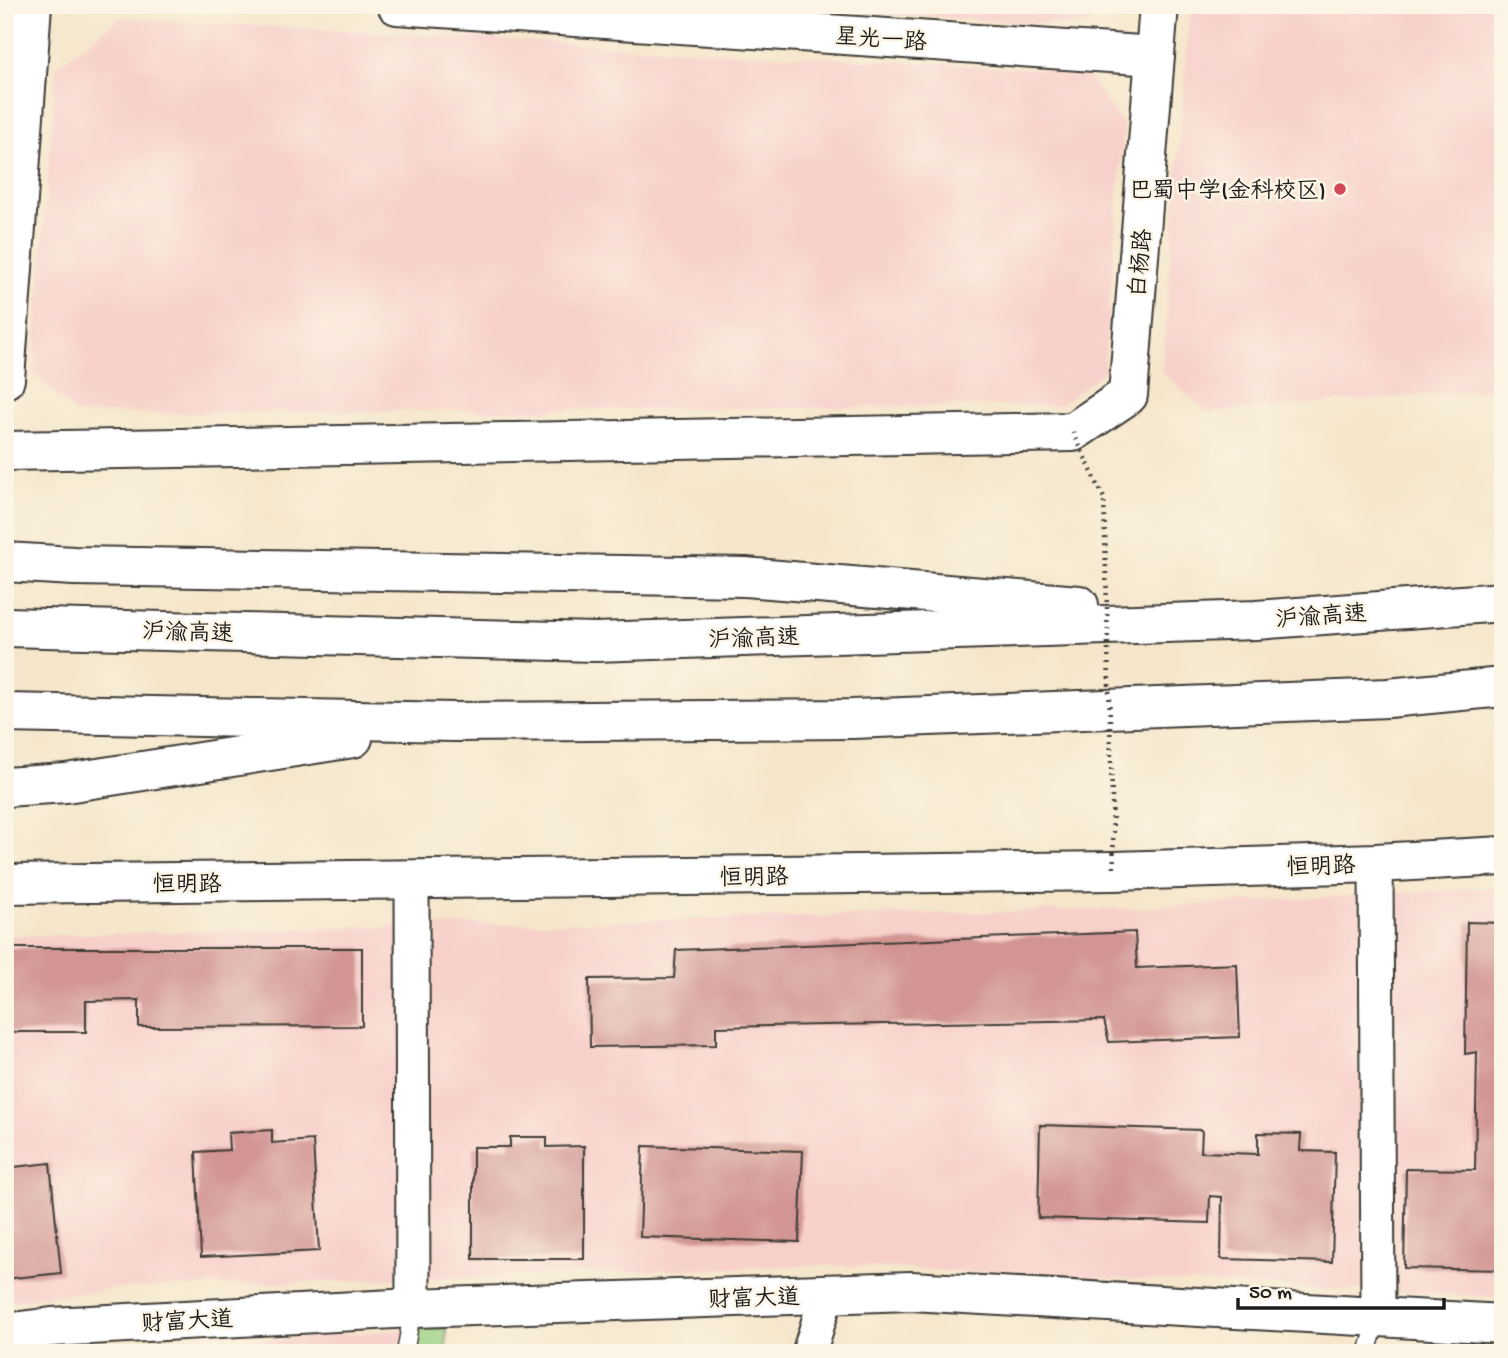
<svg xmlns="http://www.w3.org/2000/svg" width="1508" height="1358" font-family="'Gochi Hand','LXGW WenKai TC',sans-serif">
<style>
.built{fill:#f7d0ca}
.green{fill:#9cd284;stroke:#5c7750;stroke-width:2}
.building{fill:#d29593}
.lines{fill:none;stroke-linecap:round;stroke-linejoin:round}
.lane-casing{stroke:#3d3a36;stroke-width:19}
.street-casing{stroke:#3d3a36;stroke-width:37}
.secondary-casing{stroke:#3d3a36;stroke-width:42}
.highway-casing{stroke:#3d3a36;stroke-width:42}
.lane{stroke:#fff;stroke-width:16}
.street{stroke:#fff;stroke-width:33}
.secondary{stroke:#fff;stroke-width:38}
.highway{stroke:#fff;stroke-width:38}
.path-bridge{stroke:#3d3a36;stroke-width:4.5;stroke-dasharray:2 5;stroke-linecap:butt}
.poi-dot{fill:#d1495b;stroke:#fcf5e5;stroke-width:2.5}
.labels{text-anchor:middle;stroke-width:5;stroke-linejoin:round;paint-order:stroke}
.street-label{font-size:23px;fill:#1c1c1c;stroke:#fcf5e5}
.poi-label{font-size:23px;fill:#1c1c1c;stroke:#fcf5e5;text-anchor:end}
</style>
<rect width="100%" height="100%" fill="#fcf5e5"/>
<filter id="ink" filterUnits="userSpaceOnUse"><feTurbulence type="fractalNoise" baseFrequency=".0143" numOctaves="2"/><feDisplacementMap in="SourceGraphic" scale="14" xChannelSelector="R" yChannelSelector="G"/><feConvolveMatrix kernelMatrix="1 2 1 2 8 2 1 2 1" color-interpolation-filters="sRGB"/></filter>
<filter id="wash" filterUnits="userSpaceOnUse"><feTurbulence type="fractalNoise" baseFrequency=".00686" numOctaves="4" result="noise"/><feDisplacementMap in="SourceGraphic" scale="28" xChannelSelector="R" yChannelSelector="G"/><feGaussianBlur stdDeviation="1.57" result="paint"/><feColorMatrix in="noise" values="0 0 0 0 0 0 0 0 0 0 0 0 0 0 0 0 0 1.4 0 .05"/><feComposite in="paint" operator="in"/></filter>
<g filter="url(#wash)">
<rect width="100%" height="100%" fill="#f5e6cb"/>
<g class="built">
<polygon points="723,5 1107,5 1086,26"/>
<polygon points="1190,5 1503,5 1503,389 1207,412 1162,372"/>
<polygon points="120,18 1084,72 1124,126 1104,371 1061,405 77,414 33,374 56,67"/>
<polygon points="1503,887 1503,1297 822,1265 126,1288 5,1301 5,936 1120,909"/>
<polygon points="418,1329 413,1353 76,1353"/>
</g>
<polygon class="green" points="446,1328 446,1353 413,1353 418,1329"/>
<g id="blocks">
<g class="building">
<polygon points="1467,922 1503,923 1503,1270 1404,1268 1406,1169 1475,1170 1477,1052 1465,1054"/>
<polygon points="1135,932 1137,968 1237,964 1240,1037 1109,1042 1104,1020 716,1027 716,1045 590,1047 589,979 674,978 676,950"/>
<polygon points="5,948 362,948 362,1026 139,1027 139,1000 86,1001 86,1032 5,1032"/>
<polygon points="1040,1125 1202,1130 1201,1152 1258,1154 1258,1133 1301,1134 1300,1151 1335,1152 1332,1262 1221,1259 1222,1197 1210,1196 1209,1223 1038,1218"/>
<polygon points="272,1130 272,1143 313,1140 319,1251 201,1257 196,1152 229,1150 228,1133"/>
<polygon points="510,1137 547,1137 547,1147 584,1146 584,1259 473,1259 473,1147 510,1147"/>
<polygon points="643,1146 803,1151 799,1242 640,1237"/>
<polygon points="50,1163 61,1273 5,1279 5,1168"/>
</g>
</g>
</g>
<g filter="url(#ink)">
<use href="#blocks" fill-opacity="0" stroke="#3d3a36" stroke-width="2"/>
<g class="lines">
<g class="lane-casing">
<g id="lane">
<polyline points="405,1353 413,1308"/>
<polyline points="1367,1353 1378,1317"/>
</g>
</g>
<g class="street-casing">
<g id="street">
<polyline points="1376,863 1378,1317"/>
<polyline points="412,881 413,1308"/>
<polyline points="809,1353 827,1294"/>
</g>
</g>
<g class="secondary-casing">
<g id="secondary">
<polyline points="397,5 1155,56"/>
<polyline points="5,379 32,5"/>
<polyline points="5,451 1073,432 1128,395 1159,5"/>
<polyline points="5,884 1114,871 1376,863 1503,856"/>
<polyline points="5,1333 52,1327 413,1308 911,1291 1503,1324"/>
</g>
</g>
<g class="highway-casing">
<g id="highway">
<polyline points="5,562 74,566 745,577 1079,605"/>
<polyline points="5,627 595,642 1256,620 1503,602"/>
<polyline points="5,713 454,722 852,719 1388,698 1503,687"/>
<polyline points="5,787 66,783 353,738"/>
</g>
</g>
<use href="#lane" class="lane"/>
<use href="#street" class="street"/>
<use href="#secondary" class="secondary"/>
<use href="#highway" class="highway"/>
<polyline class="path-bridge" points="1073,432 1104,498 1114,871"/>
</g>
</g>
<circle class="poi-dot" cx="1340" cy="189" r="7"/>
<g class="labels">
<g class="street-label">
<text transform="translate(881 38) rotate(4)" y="8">星光一路</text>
<text transform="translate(1139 263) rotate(-85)" y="8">白杨路</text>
<text transform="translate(1321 615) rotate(-4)" y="8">沪渝高速</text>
<text transform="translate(188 631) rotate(2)" y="8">沪渝高速</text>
<text transform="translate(754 637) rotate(-2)" y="8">沪渝高速</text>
<text transform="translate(1321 865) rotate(-2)" y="8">恒明路</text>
<text transform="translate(754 876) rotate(-1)" y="8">恒明路</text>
<text x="187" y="891">恒明路</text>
<text transform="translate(754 1297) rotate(-2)" y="8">财富大道</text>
<text transform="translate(187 1320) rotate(-3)" y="8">财富大道</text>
</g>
<g class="poi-label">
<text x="1326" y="197">巴蜀中学(金科校区)</text>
</g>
</g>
<rect width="1508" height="1358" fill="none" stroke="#fcf5e5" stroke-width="28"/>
<path d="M1238 1298v10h206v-10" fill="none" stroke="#1c1c1c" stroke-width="3.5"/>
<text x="1249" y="1298" font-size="21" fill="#1c1c1c" stroke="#fcf5e5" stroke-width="5" paint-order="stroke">50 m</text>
</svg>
